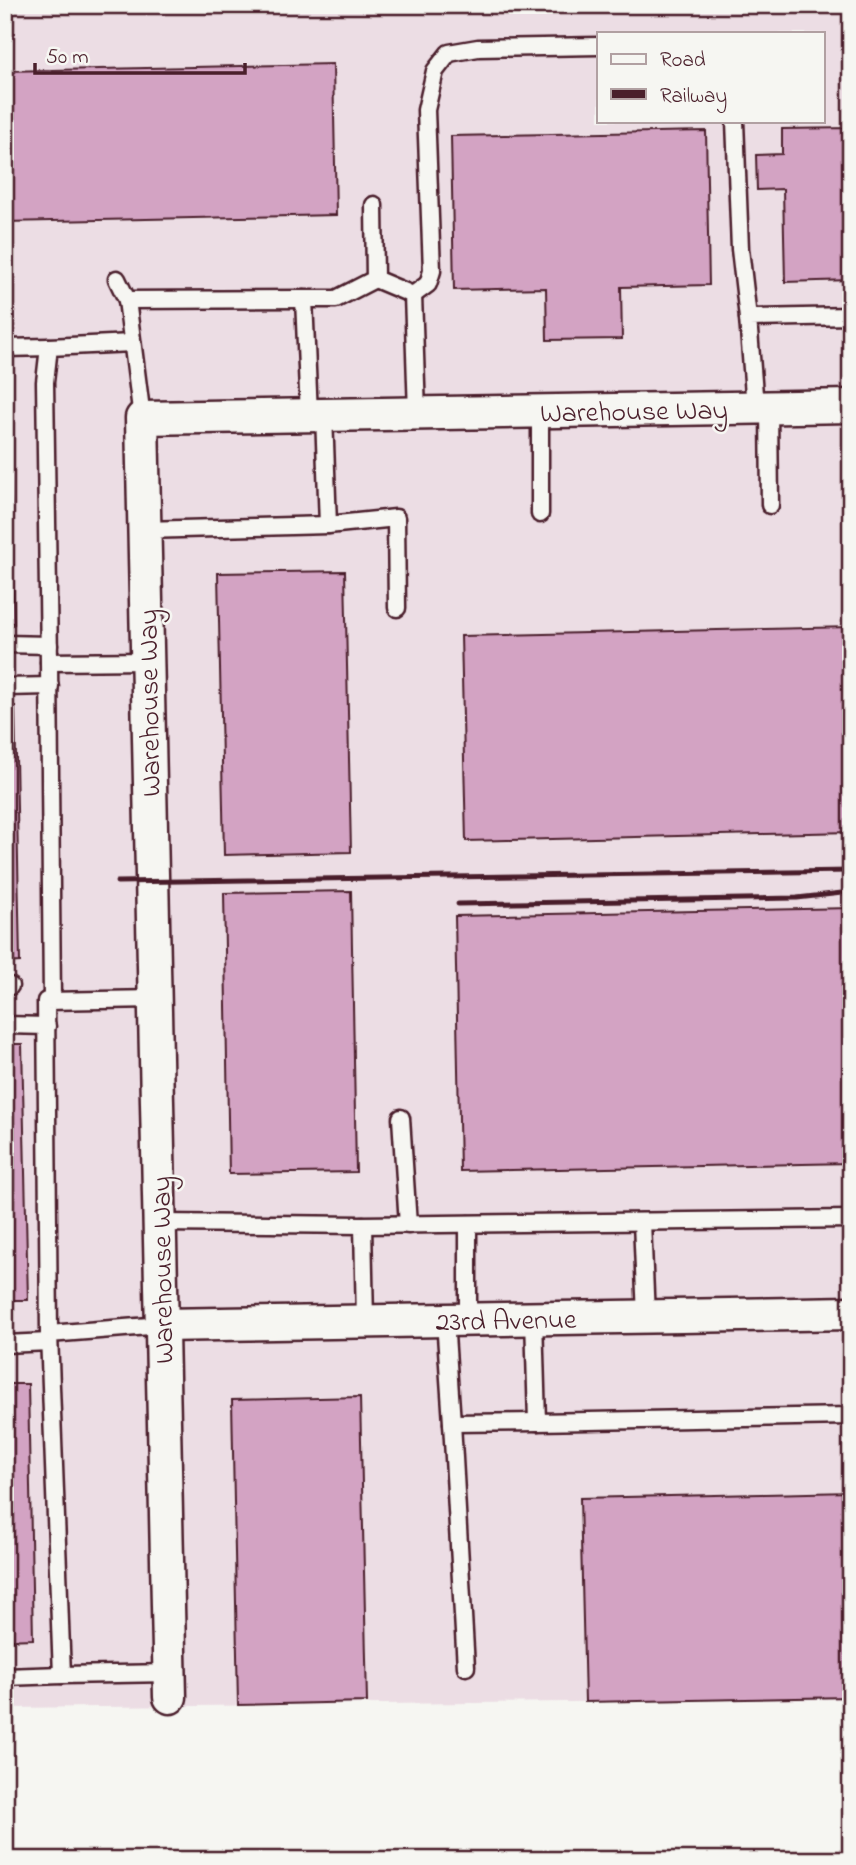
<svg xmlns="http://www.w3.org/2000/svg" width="856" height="1865" font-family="'Indie Flower',sans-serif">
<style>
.built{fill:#ecdde4;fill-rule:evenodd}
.building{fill:#d3a3c3;stroke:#4a1f2b;stroke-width:2}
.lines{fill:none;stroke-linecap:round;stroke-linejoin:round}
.lane-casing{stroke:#4a1f2b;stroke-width:21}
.street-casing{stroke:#4a1f2b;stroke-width:37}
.lane{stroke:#f6f6f2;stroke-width:16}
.street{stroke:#f6f6f2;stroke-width:32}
.rail{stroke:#4a1f2b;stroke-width:5}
.labels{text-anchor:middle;stroke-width:5;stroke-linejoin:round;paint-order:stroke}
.street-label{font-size:28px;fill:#4a1f2b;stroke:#f6f6f2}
</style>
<rect width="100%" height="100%" fill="#f6f6f2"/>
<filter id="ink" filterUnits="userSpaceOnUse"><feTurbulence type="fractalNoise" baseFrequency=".0143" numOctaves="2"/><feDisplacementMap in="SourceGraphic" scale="14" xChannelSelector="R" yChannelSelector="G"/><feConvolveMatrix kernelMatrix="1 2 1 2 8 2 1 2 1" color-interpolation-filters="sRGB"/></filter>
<g filter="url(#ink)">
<path class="built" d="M5 5H851V1699L5 1708ZM599 33H823V121H599Z"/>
<g class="building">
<polygon points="333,64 336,215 5,222 5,71"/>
<polygon points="851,128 851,280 785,282 783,189 757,190 756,155 782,154 782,129"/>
<polygon points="706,131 709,285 621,287 622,339 547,340 546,288 454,290 451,136"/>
<polygon points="5,369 8,369 14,624 5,625"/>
<polygon points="345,571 351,852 224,855 218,573"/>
<polygon points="851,627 851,832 466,841 461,636"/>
<polygon points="5,706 15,706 20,962 5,963"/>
<polygon points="351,891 356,1172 229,1174 224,893"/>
<polygon points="851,908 851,1163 460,1171 455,916"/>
<polygon points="5,1044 22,1044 28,1300 5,1300"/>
<polygon points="5,1384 28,1384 33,1639 5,1640"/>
<polygon points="360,1397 367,1702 238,1705 232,1400"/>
<polygon points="851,1492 851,1697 585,1702 580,1498"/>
</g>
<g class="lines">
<g class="lane-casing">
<g id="lane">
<polyline points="735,121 740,249 748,318"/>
<polyline points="374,205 375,279 413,295 417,413"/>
<polyline points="117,279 127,300 304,299"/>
<polyline points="413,295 428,284 432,271 426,110 435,71 449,53 478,48 599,46"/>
<polyline points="127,300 142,418"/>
<polyline points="132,343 49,347 45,382 49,662 147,661"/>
<polyline points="5,348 49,347"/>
<polyline points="755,407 748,318 851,316"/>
<polyline points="769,407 770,505"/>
<polyline points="309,415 304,299 336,299 375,279"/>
<polyline points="540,514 540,411"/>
<polyline points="328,525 396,518 397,608"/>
<polyline points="144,530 328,525 324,415"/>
<polyline points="5,644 49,645"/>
<polyline points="49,662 52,1001"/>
<polyline points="5,687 50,686"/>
<polyline points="5,986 10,986"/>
<polyline points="5,1025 47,1026"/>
<polyline points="401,1118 408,1225"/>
<polyline points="642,1222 646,1317"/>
<polyline points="160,1223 363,1225 365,1321"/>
<polyline points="468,1224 468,1320"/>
<polyline points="363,1225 851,1219"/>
<polyline points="534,1318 537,1422 851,1416"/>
<polyline points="445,1320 452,1423 537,1422"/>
<polyline points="162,1325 49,1334 62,1675 170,1673"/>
<polyline points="49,1334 46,1001 155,999"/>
<polyline points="5,1344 49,1342"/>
<polyline points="452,1423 466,1667"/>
<polyline points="5,1677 62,1675"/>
</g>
</g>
<g class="street-casing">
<g id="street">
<polyline points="162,1325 851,1313"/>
<polyline points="170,1697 142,418 851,406"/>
</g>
</g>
<use href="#lane" class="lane"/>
<use href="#street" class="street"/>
<g class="rail">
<polyline points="117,882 851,871"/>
<polyline points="458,904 797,898 851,892"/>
</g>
</g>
</g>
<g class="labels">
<g class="street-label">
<text transform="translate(634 410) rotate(-1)" y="10">Warehouse Way</text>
<text transform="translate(148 703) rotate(-91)" y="10">Warehouse Way</text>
<text transform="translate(161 1270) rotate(-91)" y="10">Warehouse Way</text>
<text transform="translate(506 1319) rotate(-1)" y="10">23rd Avenue</text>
</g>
</g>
<rect width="856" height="1865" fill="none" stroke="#f6f6f2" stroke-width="28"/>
<rect x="14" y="14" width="828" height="1837" fill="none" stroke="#4a1f2b" stroke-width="2.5" filter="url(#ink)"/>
<rect x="597" y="32" width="228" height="91" fill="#f6f6f2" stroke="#b1a0a2" stroke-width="2"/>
<rect x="611" y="54" width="35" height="10" fill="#f6f6f2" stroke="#b1a0a2" stroke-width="2"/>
<text x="660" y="66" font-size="21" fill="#4a1f2b">Road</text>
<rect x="611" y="89" width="35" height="10" fill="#4a1f2b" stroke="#b1a0a2" stroke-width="2"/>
<text x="660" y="102" font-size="21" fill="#4a1f2b">Railway</text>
<path d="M35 63v10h210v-10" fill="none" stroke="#4a1f2b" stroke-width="3.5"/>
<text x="46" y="63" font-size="21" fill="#4a1f2b" stroke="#f6f6f2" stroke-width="5" paint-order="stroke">50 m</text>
</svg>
